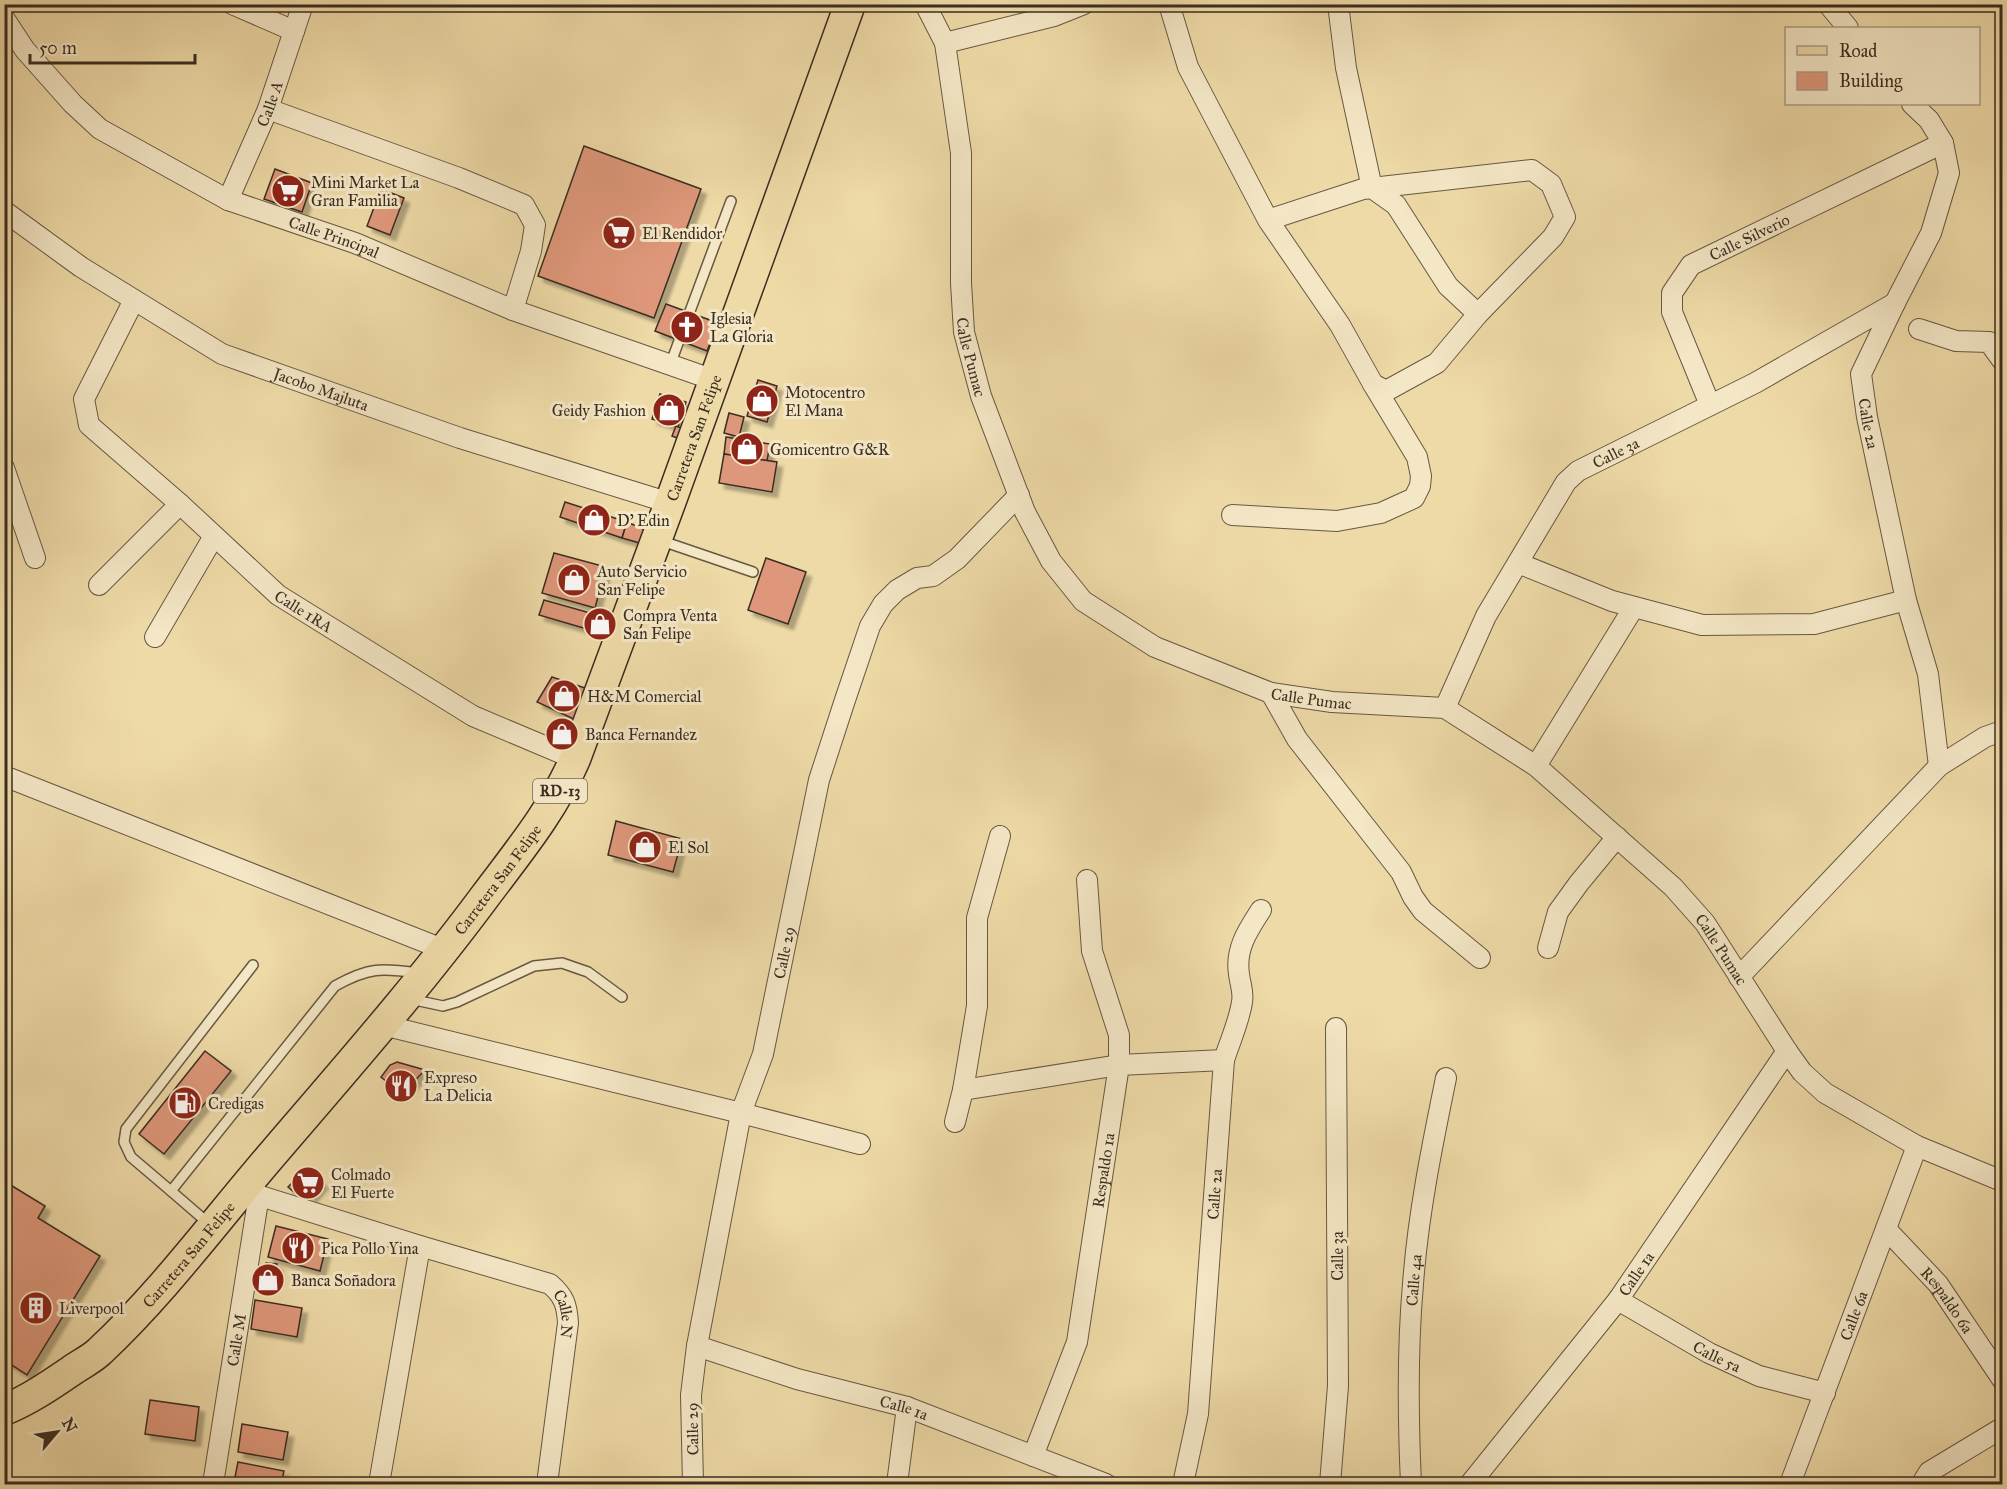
<svg xmlns="http://www.w3.org/2000/svg" width="2007" height="1489" font-family="'IM FELL Great Primer',serif">
<style>
.building{fill:#de977a;stroke:#3a2d21;stroke-width:1.5;filter:url(#shadow)}
.lines{fill:none;stroke-linecap:round;stroke-linejoin:round}
.service-casing{stroke:#675842;stroke-width:12}
.minor-casing{stroke:#675842;stroke-width:22}
.primary-casing{stroke:#3a2d21;stroke-width:33}
.service{stroke:#f4e7c6;stroke-width:9}
.minor{stroke:#f4e7c6;stroke-width:20}
.primary{stroke:#eedaa7;stroke-width:30}
.labels{text-anchor:middle;stroke-width:6;stroke-linejoin:round;paint-order:stroke}
.shield{fill:#f4e7c6;stroke:#726552;stroke-width:1.5}
.shield-label{font-size:15px;font-weight:bold;fill:#3a2d21}
.street-label{font-size:16px;fill:#3a2d21;stroke:#f4e7c6}
.poi-label{font-size:16px;fill:#3a2d21;stroke:#f4e7c6;text-anchor:start}
</style>
<defs>
<filter id="shadow"><feDropShadow dx="5.5" dy="5.5" stdDeviation="1.5" flood-color="#0004"/></filter>
</defs>
<rect width="100%" height="100%" fill="#eedaa7"/>
<filter id="stains"><feTurbulence type="fractalNoise" baseFrequency=".00333" numOctaves="4"/><feColorMatrix values="0 0 0 0 .2 0 0 0 0 .09 0 0 0 0 .02 0 0 0 .5 -.17"/></filter>
<radialGradient id="worn" r=".72"><stop offset=".6" stop-color="#630" stop-opacity="0"/><stop offset="1" stop-color="#630" stop-opacity=".3"/></radialGradient>
<g class="building">
<polygon points="584,146 701,189 654,318 538,276"/>
<polygon points="275,169 312,183 302,212 264,199"/>
<polygon points="381,189 404,198 390,235 367,226"/>
<polygon points="666,304 718,323 707,351 655,331"/>
<polygon points="758,380 777,386 767,422 747,416"/>
<polygon points="660,394 686,402 678,427 652,419"/>
<polygon points="729,413 744,417 739,437 724,433"/>
<polygon points="676,426 684,429 680,439 672,436"/>
<polygon points="726,437 770,444 767,461 724,454"/>
<polygon points="724,454 777,462 772,492 719,483"/>
<polygon points="565,502 627,522 622,538 560,517"/>
<polygon points="627,522 648,531 643,544 622,538"/>
<polygon points="554,553 606,567 595,608 542,593"/>
<polygon points="766,558 806,572 788,624 748,610"/>
<polygon points="544,600 608,618 604,634 539,615"/>
<polygon points="552,677 591,690 578,721 537,702"/>
<polygon points="557,722 574,729 568,746 550,738"/>
<polygon points="616,821 682,839 673,872 608,855"/>
<polygon points="205,1051 231,1071 164,1154 139,1134"/>
<polygon points="397,1062 425,1070 402,1094 381,1077 390,1065"/>
<polygon points="305,1168 323,1183 311,1197 293,1182"/>
<polygon points="4,1181 45,1206 38,1218 100,1256 27,1375 4,1360"/>
<polygon points="293,1182 299,1187 295,1193 288,1187"/>
<polygon points="276,1226 328,1239 320,1271 268,1257"/>
<polygon points="266,1263 277,1264 276,1274 265,1272"/>
<polygon points="263,1274 274,1276 273,1285 262,1284"/>
<polygon points="255,1300 302,1308 297,1337 251,1329"/>
<polygon points="150,1400 199,1407 195,1441 145,1434"/>
<polygon points="242,1424 288,1432 283,1460 238,1452"/>
<polygon points="238,1462 284,1471 281,1484 241,1484 242,1479 235,1477"/>
</g>
<g class="lines">
<g class="service-casing">
<g id="service">
<polyline points="670,365 731,201"/>
<polyline points="662,541 753,572"/>
<polyline points="410,999 443,1006 457,1002 534,966 562,963 588,972 622,997"/>
<polyline points="171,1191 131,1157 124,1142 126,1129 253,965"/>
<path d="M208 1223 171 1191 335 986C369 967 381 968 419 973"/>
</g>
</g>
<g class="minor-casing">
<g id="minor">
<polyline points="232,4 294,31"/>
<path id="s1" d="M925 4 945 43 961 153V283L964 332 981 396 1025 512 1051 561 1083 601 1155 647 1271 693 1332 702 1445 708 1536 766 1673 887 1705 923 1787 1051 1802 1072 1825 1093 1917 1146 2002 1181"/>
<polyline points="1169,4 1188,67 1268,220 1363,189 1532,170 1551,184 1565,217 1553,237 1478,314 1437,363 1386,391 1373,384 1340,325 1268,220"/>
<polyline points="1338,4 1346,68 1372,188 1396,205 1448,286 1478,314"/>
<polyline points="1828,4 1848,28"/>
<path id="s2" d="M4 18 25 50 73 104 100 129 228 200 355 243 513 310 714 380"/>
<polyline points="945,43 1054,16 1084,4"/>
<path id="s3" d="M1912 104 1929 120 1943 143 1949 173 1931 233 1895 303 1861 374 1867 417 1906 600 1928 674 1939 766"/>
<polyline points="268,109 459,178 524,205 535,225 531,251 513,310"/>
<path id="s4" d="M228 200 268 109 303 4"/>
<path id="s5" d="M4 211 81 267 222 354 460 438 670 503"/>
<path id="s6" d="M134 300 84 399 89 425 180 504 278 595 473 716 575 759"/>
<polyline points="1919,329 1956,341 1989,342 2002,360"/>
<path id="s7" d="M1710 405 1672 312V293L1691 265 1943 143"/>
<polyline points="4,468 35,558"/>
<polyline points="1232,515 1337,521 1381,513 1414,498 1420,486 1421,476 1417,457 1373,384"/>
<polyline points="1518,563 1612,601 1702,625 1814,624 1906,600"/>
<polyline points="99,585 180,504"/>
<polyline points="155,637 214,536"/>
<polyline points="1271,693 1297,739 1401,872 1413,897 1423,911 1480,958"/>
<path id="s8" d="M1445 708 1486 616 1566 482 1578 471 1755 383 1895 303"/>
<polyline points="1536,766 1634,607"/>
<polyline points="4,776 445,950"/>
<polyline points="1548,948 1558,912 1579,883 1617,837"/>
<polyline points="1739,977 1939,766 1985,737 2002,731"/>
<polyline points="383,1025 741,1113 860,1144"/>
<polyline points="963,1090 1119,1065 1224,1060"/>
<polyline points="955,1122 963,1090 977,1006 977,918 1000,836"/>
<path id="s9" d="M241 1190 420 1246 550 1284C564 1296 567 1305 568 1323L547 1484"/>
<path id="s10" d="M1886 1229 1938 1284 2002 1379"/>
<path id="s11" d="M1618 1300 1709 1353 1759 1376 1825 1393"/>
<path id="s12" d="M697 1346 797 1379 907 1407 1106 1484"/>
<path id="s13" d="M1033 1456 1077 1342 1119 1065V1035L1092 951 1087 880"/>
<path id="s14" d="M213 1484 259 1195"/>
<polyline points="379,1484 420,1246"/>
<path id="s15" d="M693 1484 691 1395 697 1346 741 1113 763 1054 819 780 844 703 870 626 883 604 897 590 917 578 933 576 957 559 1019 495"/>
<polyline points="897,1484 907,1407"/>
<path id="s16" d="M1183 1484 1198 1414 1224 1060C1230 1041 1239 1022 1242 1002 1244 992 1240 984 1239 974 1235 949 1248 930 1261 910"/>
<polyline points="1330,1484 1338,1386 1336,1028"/>
<path id="s17" d="M1411 1484C1408 1418 1407 1351 1413 1284 1418 1215 1432 1146 1446 1078"/>
<path id="s18" d="M1470 1484 1618 1300 1787 1051"/>
<path id="s19" d="M1790 1484 1917 1146"/>
<polyline points="1926,1484 1924,1480 1929,1472 2002,1428"/>
</g>
</g>
<g class="primary-casing">
<g id="primary">
<path id="s20" d="M4 1410C29 1400 52 1384 74 1369 83 1363 93 1358 100 1351 165 1290 218 1217 276 1150 348 1066 420 984 486 895 519 851 553 810 575 759L670 503 850 4"/>
</g>
</g>
<use href="#service" class="service"/>
<use href="#minor" class="minor"/>
<use href="#primary" class="primary"/>
</g>
<defs>
<g id="supermarket-disc" transform="scale(1.725)"><circle r="9.5" fill="#8f2418" stroke="#f4e7c6"/><path d="M-6-5.5h2.5l.6 2H6L4.5 2H-2.5L-4.4-4H-6ZM-1.5 3.2a1.3 1.3 0 1 0 .1 0ZM3 3.2a1.3 1.3 0 1 0 .1 0Z" fill="#fff"/></g>
<g id="church-disc" transform="scale(1.725)"><circle r="9.5" fill="#8f2418" stroke="#f4e7c6"/><path d="M-1.2-6h2.4v3.5h3.3v2.4h-3.3V6h-2.4V-.1h-3.3v-2.4h3.3Z" fill="#fff"/></g>
<g id="shop-disc" transform="scale(1.725)"><circle r="9.5" fill="#8f2418" stroke="#f4e7c6"/><path d="M-5-2.5h2.3a2.7 3.5 0 0 1 5.4 0H5L5.5 6h-11ZM-1.5-2.5h3a1.5 2.3 0 0 0-3 0Z" fill="#fff"/></g>
<g id="restaurant-disc" transform="scale(1.725)"><circle r="9.5" fill="#8f2418" stroke="#f4e7c6"/><path d="M-5-6h1v4h1v-4h1v4h1v-4h1v5L-1.5 .5V6h-2V.5L-5-1ZM5-6V6H3V1.5H1.5Q1.5-4 5-6Z" fill="#fff"/></g>
<g id="fuel-disc" transform="scale(1.725)"><circle r="9.5" fill="#8f2418" stroke="#f4e7c6"/><path d="M-5.5-6h7V0h2V4h1.3V-2.5L3-4.5l.8-.8L6-3V5H2.5V1h-1V6h-7ZM-4.2-4.7v3.2H.2V-4.7Z" fill="#fff"/></g>
<g id="building-disc" transform="scale(1.725)"><circle r="9.5" fill="#8f2418" stroke="#f4e7c6"/><path d="M-4-6H4V6H1V3H-1V6H-4ZM-2.5-4.3h1.7v1.8h-1.7ZM.8-4.3h1.7v1.8H.8ZM-2.5-1h1.7V.8h-1.7ZM.8-1h1.7V.8H.8Z" fill="#fff"/></g>
</defs>
<g fill-rule="evenodd">
<use href="#supermarket-disc" x="288" y="191"/>
<use href="#supermarket-disc" x="619" y="233"/>
<use href="#church-disc" x="687" y="327"/>
<use href="#shop-disc" x="762" y="401"/>
<use href="#shop-disc" x="669" y="410"/>
<use href="#shop-disc" x="747" y="449"/>
<use href="#shop-disc" x="594" y="520"/>
<use href="#shop-disc" x="574" y="580"/>
<use href="#shop-disc" x="600" y="624"/>
<use href="#shop-disc" x="564" y="696"/>
<use href="#shop-disc" x="562" y="734"/>
<use href="#shop-disc" x="645" y="847"/>
<use href="#restaurant-disc" x="401" y="1086"/>
<use href="#fuel-disc" x="185" y="1103"/>
<use href="#supermarket-disc" x="308" y="1183"/>
<use href="#restaurant-disc" x="298" y="1248"/>
<use href="#shop-disc" x="268" y="1280"/>
<use href="#building-disc" x="36" y="1308"/>
</g>
<g class="labels">
<rect class="shield" x="533" y="779" width="54" height="24" rx="4.5"/>
<g class="shield-label">
<text x="560" y="796">RD-13</text>
</g>
<g class="street-label">
<text dy="6" stroke="none"><textPath href="#s4" startOffset="105">Calle A</textPath></text>
<text dy="6" stroke="none"><textPath href="#s7" startOffset="218">Calle Silverio</textPath></text>
<text dy="6" stroke="none"><textPath href="#s2" startOffset="406">Calle Principal</textPath></text>
<text dy="6" stroke="none"><textPath href="#s1" startOffset="360">Calle Pumac</textPath></text>
<text dy="6" stroke="none"><textPath href="#s5" startOffset="366">Jacobo Majluta</textPath></text>
<text dy="6" stroke="none"><textPath href="#s3" startOffset="351">Calle 2a</textPath></text>
<text dy="6" stroke="none"><textPath href="#s20" startOffset="1216">Carretera San Felipe</textPath></text>
<text dy="6" stroke="none"><textPath href="#s8" startOffset="315">Calle 3a</textPath></text>
<text dy="6" stroke="none"><textPath href="#s6" startOffset="422">Calle 1RA</textPath></text>
<text dy="6" stroke="none"><textPath href="#s1" startOffset="882">Calle Pumac</textPath></text>
<text dy="6" stroke="none"><textPath href="#s20" startOffset="730">Carretera San Felipe</textPath></text>
<text dy="6" stroke="none"><textPath href="#s1" startOffset="1386">Calle Pumac</textPath></text>
<text dy="6" stroke="none"><textPath href="#s15" startOffset="542">Calle 29</textPath></text>
<text dy="6" stroke="none"><textPath href="#s13" startOffset="296">Respaldo 1a</textPath></text>
<text dy="6" stroke="none"><textPath href="#s16" startOffset="292">Calle 2a</textPath></text>
<text dy="6" stroke="none"><textPath href="#s20" startOffset="244">Carretera San Felipe</textPath></text>
<text transform="translate(1337 1256) rotate(-90)" y="6">Calle 3a</text>
<text dy="6" stroke="none"><textPath href="#s18" startOffset="268">Calle 1a</textPath></text>
<text dy="6" stroke="none"><textPath href="#s17" startOffset="204">Calle 4a</textPath></text>
<text dy="6" stroke="none"><textPath href="#s10" startOffset="94">Respaldo 6a</textPath></text>
<text dy="6" stroke="none"><textPath href="#s19" startOffset="180">Calle 6a</textPath></text>
<text dy="6" stroke="none"><textPath href="#s9" startOffset="358">Calle N</textPath></text>
<text dy="6" stroke="none"><textPath href="#s14" startOffset="146">Calle M</textPath></text>
<text dy="6" stroke="none"><textPath href="#s11" startOffset="114">Calle 5a</textPath></text>
<text dy="6" stroke="none"><textPath href="#s12" startOffset="216">Calle 1a</textPath></text>
<text transform="translate(692 1429) rotate(-91)" y="6">Calle 29</text>
</g>
<g class="poi-label">
<text x="311" y="188">Mini Market La<tspan x="311" dy="18">Gran Familia</tspan></text>
<text x="642" y="239">El Rendidor</text>
<text x="710" y="324">Iglesia<tspan x="710" dy="18">La Gloria</tspan></text>
<text x="785" y="398">Motocentro<tspan x="785" dy="18">El Mana</tspan></text>
<text x="646" y="416" text-anchor="end">Geidy Fashion</text>
<text x="770" y="455">Gomicentro G&amp;R</text>
<text x="617" y="526">D' Edin</text>
<text x="597" y="577">Auto Servicio<tspan x="597" dy="18">San Felipe</tspan></text>
<text x="623" y="621">Compra Venta<tspan x="623" dy="18">San Felipe</tspan></text>
<text x="587" y="702">H&amp;M Comercial</text>
<text x="585" y="740">Banca Fernandez</text>
<text x="668" y="853">El Sol</text>
<text x="424" y="1083">Expreso<tspan x="424" dy="18">La Delicia</tspan></text>
<text x="208" y="1109">Credigas</text>
<text x="331" y="1180">Colmado<tspan x="331" dy="18">El Fuerte</tspan></text>
<text x="321" y="1254">Pica Pollo Yina</text>
<text x="291" y="1286">Banca Soñadora</text>
<text x="59" y="1314">Liverpool</text>
</g>
</g>
<rect width="2007" height="1489" fill="none" stroke="#eedaa7" stroke-width="24"/>
<rect x="6" y="6" width="1995" height="1477" fill="none" stroke="#3a2d21" stroke-width="3"/>
<rect x="12" y="12" width="1983" height="1465" fill="none" stroke="#3a2d21" stroke-width="1.5"/>
<rect x="1785" y="27" width="195" height="78" fill="#f4e7c6" stroke="#aa9d84" stroke-width="1.5"/>
<rect x="1797" y="46" width="30" height="9" fill="#eedaa7" stroke="#aa9d84" stroke-width="1.5"/>
<text x="1839" y="57" font-size="18" fill="#3a2d21">Road</text>
<rect x="1797" y="72" width="30" height="18" fill="#de977a" stroke="#aa9d84" stroke-width="1.5"/>
<text x="1839" y="87" font-size="18" fill="#3a2d21">Building</text>
<g transform="translate(57 1432) rotate(61)" stroke="#f4e7c6" stroke-width="4.5" paint-order="stroke">
<path d="M0-4.5L10 22L0 15L-10 22Z" fill="#3a2d21"/>
<text y="-9" font-size="16" font-weight="bold" text-anchor="middle" fill="#3a2d21">N</text>
</g>
<path d="M30 54v9h165v-9" fill="none" stroke="#3a2d21" stroke-width="3"/>
<text x="39" y="54" font-size="18" fill="#3a2d21" stroke="#f4e7c6" stroke-width="4.5" paint-order="stroke">50 m</text>
<rect width="100%" height="100%" filter="url(#stains)"/>
<rect width="100%" height="100%" fill="url(#worn)"/>
</svg>
